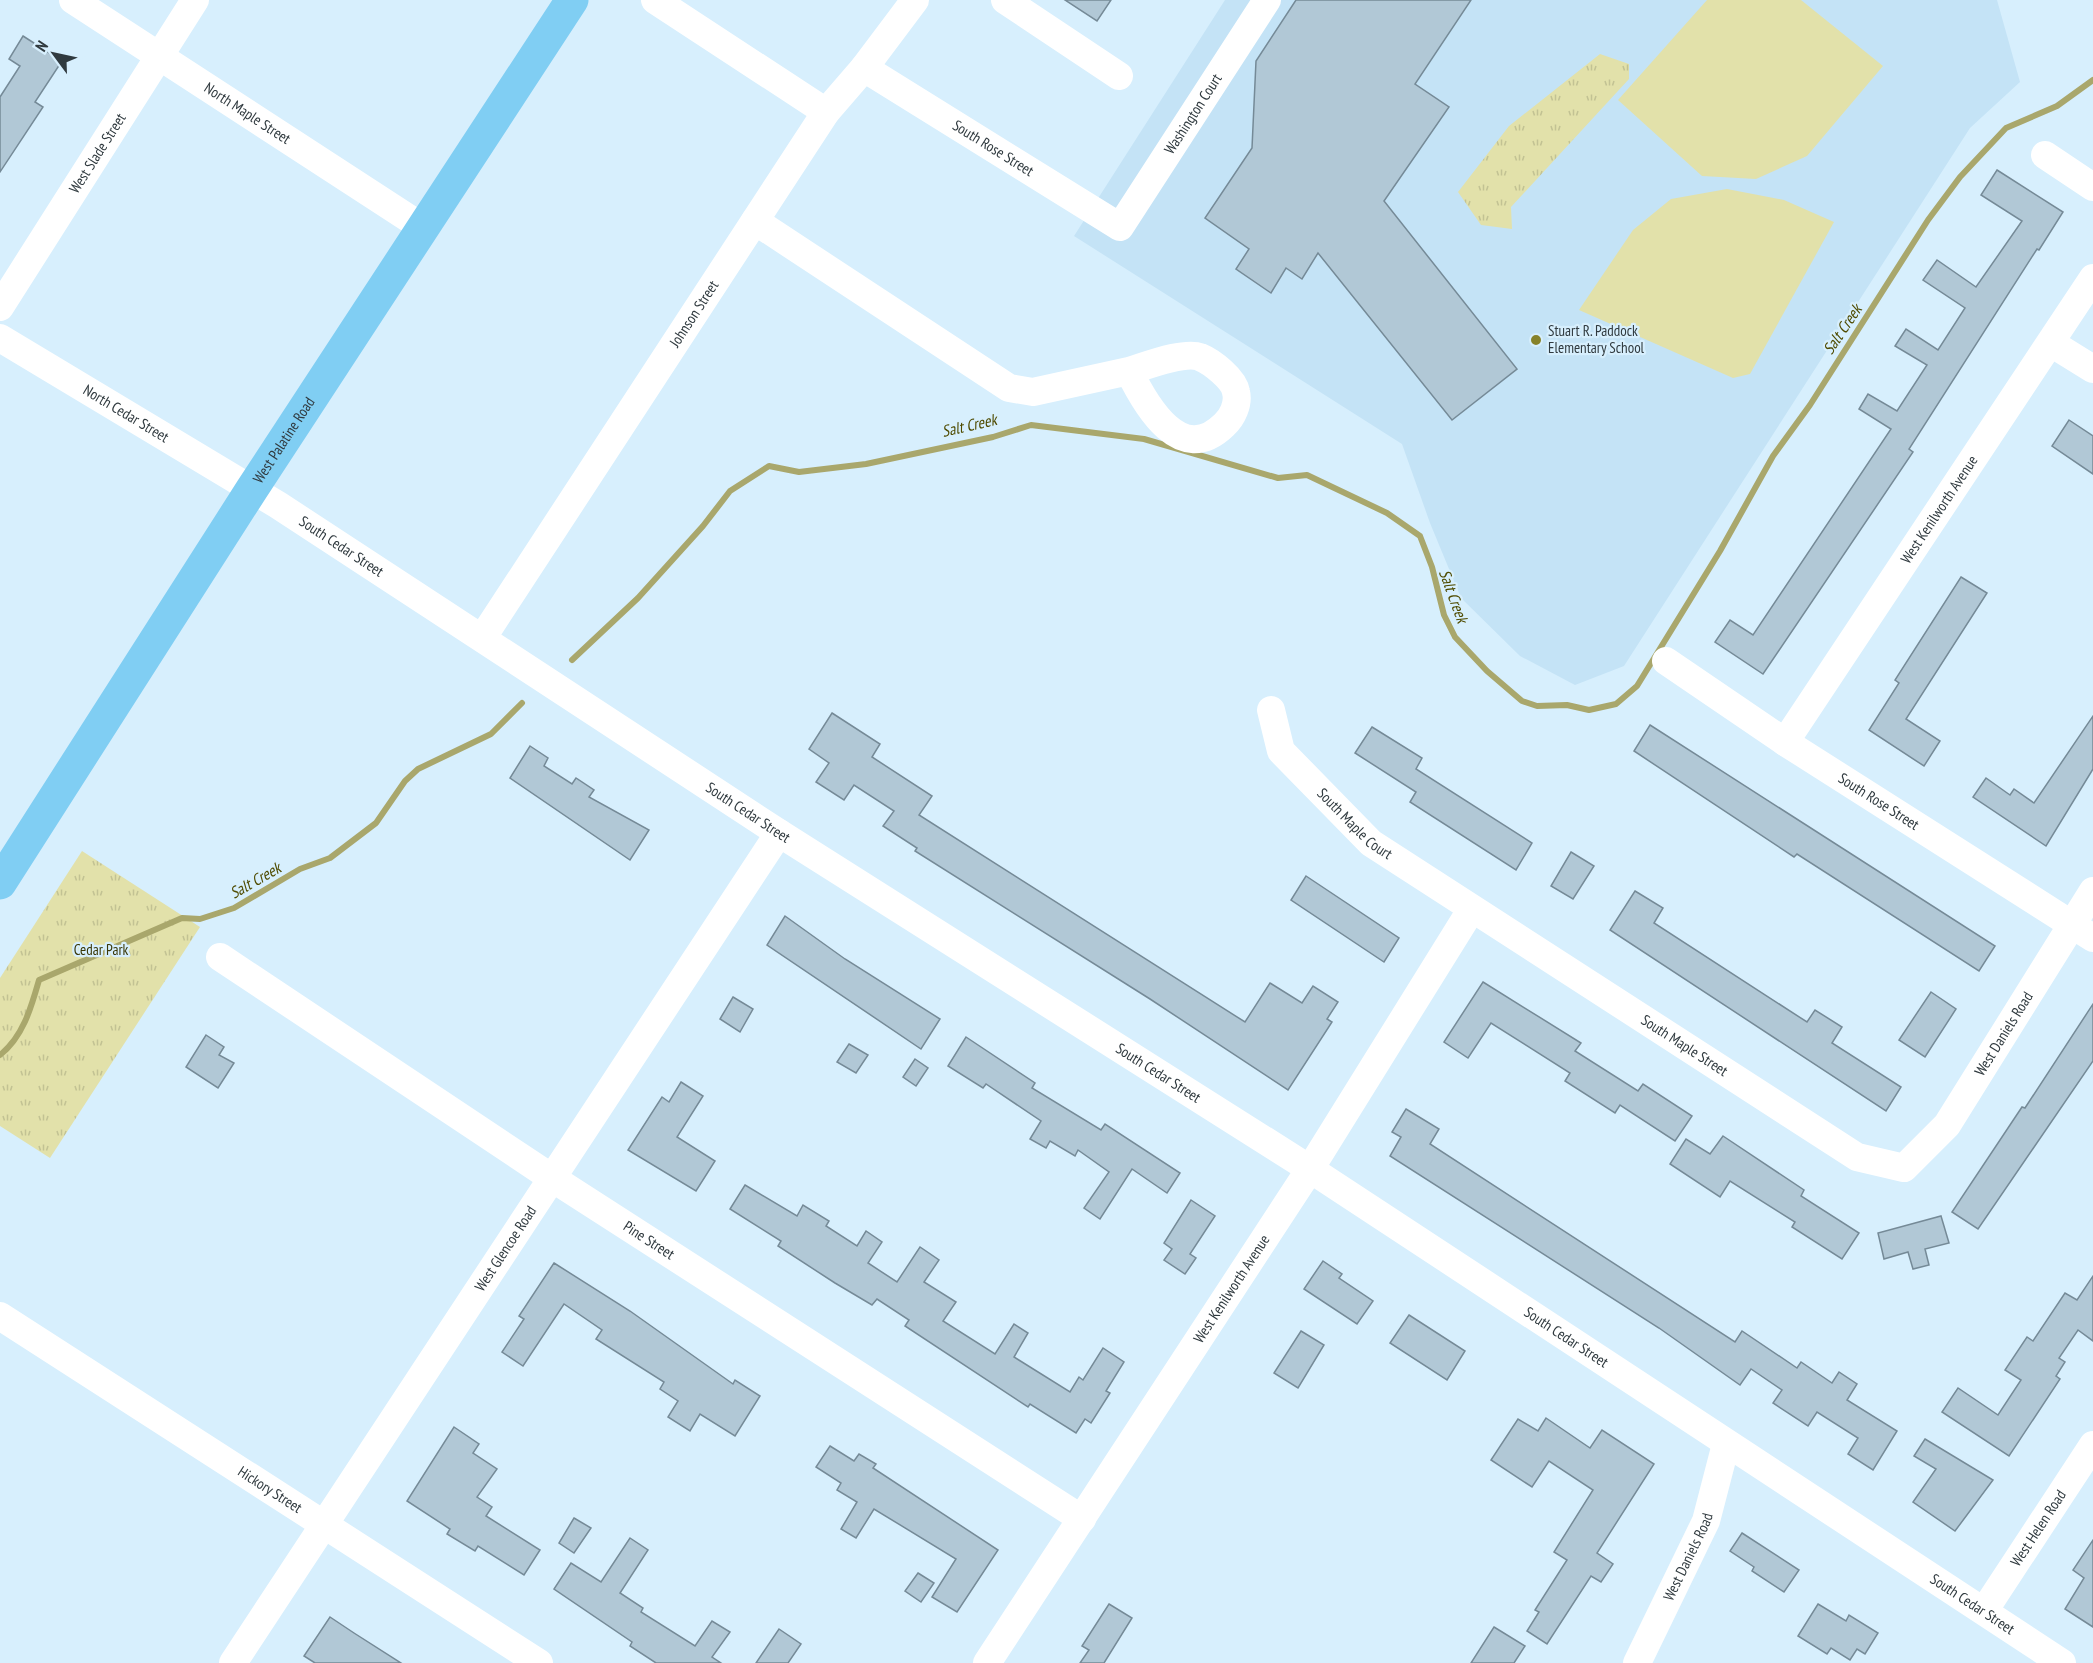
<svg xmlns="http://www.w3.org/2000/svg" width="2093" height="1663" font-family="'PT Sans Narrow',sans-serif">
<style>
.built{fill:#c4e3f6}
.grass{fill:url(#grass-tufts)}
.pitch{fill:#e2e1aa}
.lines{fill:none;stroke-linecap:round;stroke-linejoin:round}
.stream{stroke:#a9a76c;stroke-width:6}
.building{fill:#b1c8d6;stroke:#758a97;stroke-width:1.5}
.minor{stroke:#fff;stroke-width:28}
.major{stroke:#80cef3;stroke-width:33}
.poi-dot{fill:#86822a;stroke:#d7effd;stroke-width:2}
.labels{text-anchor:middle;stroke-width:4.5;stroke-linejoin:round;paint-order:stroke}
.street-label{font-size:15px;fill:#303a3f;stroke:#d7effd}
.poi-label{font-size:15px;fill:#303a3f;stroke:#d7effd;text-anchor:start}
.park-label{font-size:15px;fill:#3a3807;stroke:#d7effd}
.water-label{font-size:16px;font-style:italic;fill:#4f4b00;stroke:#d7effd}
</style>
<defs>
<pattern id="grass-tufts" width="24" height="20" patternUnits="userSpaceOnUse" patternTransform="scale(1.5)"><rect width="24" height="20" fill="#e2e1aa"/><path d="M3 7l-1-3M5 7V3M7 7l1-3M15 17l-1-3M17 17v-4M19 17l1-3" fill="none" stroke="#c2c293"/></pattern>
</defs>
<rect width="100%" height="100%" fill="#d7effd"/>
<polygon class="built" points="1225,0 1997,0 2020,82 1970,128 1624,666 1575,685 1520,656 1461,598 1430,523 1402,444 1074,236"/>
<g class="grass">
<polygon points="1600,54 1629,64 1629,79 1511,207 1512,229 1481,225 1458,192 1509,126"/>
<polygon points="82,851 200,927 50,1158 0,1126 0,978"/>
</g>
<g class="pitch">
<polygon points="1707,0 1801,0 1883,66 1807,156 1756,179 1702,176 1618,100"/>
<polygon points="1727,189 1784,200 1834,222 1750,374 1733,378 1579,310 1633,230 1671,199"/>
</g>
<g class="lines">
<g class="stream">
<polyline points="572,660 638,598 703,526 730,491 769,466 799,472 866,464 993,437 1031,425 1144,439 1278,478 1307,475 1387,513 1420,536 1432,567 1444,615 1455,637 1487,671 1522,701 1537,706 1567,705 1589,710 1616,704 1637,686 1720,551 1773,456 1810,405 1928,220 1960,177 2006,128 2057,106 2093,80"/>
<path d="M0 1055C23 1037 31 1008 39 980L182 918 200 919 234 908 300 869 330 858 376 823 405 781 418 769 491 734 522 703"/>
</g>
</g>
<g class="building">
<polygon points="1065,0 1111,0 1097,21"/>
<polygon points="1296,0 1471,0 1415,84 1449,107 1384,201 1517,369 1452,420 1318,253 1302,279 1286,268 1271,293 1236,269 1249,249 1205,218 1252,148 1256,61"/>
<polygon points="23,36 62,61 35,102 43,107 0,172 0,97 20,66 9,59"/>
<polygon points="1997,170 2063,212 2039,250 2037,249 1909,449 1913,452 1763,674 1715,642 1730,620 1753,635 1891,429 1859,409 1868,394 1897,411 1927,365 1895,346 1906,329 1938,350 1965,308 1923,280 1937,260 1976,287 2022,221 1981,195"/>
<polygon points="2069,420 2093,436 2093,474 2052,446"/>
<polygon points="1961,577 1987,593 1906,719 1940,741 1924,766 1869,730 1899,683 1895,680"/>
<polygon points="832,713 880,744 872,757 932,796 919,815 1245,1022 1270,983 1302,1003 1313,986 1338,1002 1327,1019 1332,1022 1288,1090 1150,999 915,851 917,848 883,826 894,811 854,785 844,800 816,782 829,763 809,749"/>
<polygon points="2093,716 2093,769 2046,846 1973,797 1986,778 2010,795 2014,789 2034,803"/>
<polygon points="1650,725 1995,946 1979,971 1797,854 1794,857 1634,751"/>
<polygon points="1372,727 1422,758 1416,769 1532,843 1516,870 1410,802 1416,792 1355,753"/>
<polygon points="530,746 548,758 544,766 572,784 576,778 594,790 589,797 649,830 630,860 510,778"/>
<polygon points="1571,852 1594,866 1573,899 1551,886"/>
<polygon points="1306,876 1399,938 1384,962 1291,900"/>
<polygon points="1635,891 1663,908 1654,923 1807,1022 1815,1010 1842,1027 1832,1043 1901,1087 1886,1111 1610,930"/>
<polygon points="785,916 845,959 940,1019 921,1049 767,945"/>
<polygon points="1483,982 1581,1043 1575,1051 1638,1091 1643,1084 1692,1116 1675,1141 1620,1105 1615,1113 1565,1081 1570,1073 1491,1023 1468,1058 1444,1042"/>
<polygon points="1931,992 1956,1009 1925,1057 1899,1040"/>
<polygon points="733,997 753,1009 740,1032 720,1019"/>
<polygon points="2093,1004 2093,1061 1978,1229 1952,1212 2022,1107 2025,1108"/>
<polygon points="206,1035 224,1047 219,1055 234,1063 218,1088 186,1067"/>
<polygon points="966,1037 1035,1083 1032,1088 1101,1130 1105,1124 1180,1173 1167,1193 1132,1169 1100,1219 1084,1208 1109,1172 1078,1150 1075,1156 1050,1141 1046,1148 1030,1139 1041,1121 986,1084 983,1088 948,1066"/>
<polygon points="849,1044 868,1055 856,1073 837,1062"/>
<polygon points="915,1059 928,1068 916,1086 903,1077"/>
<polygon points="681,1082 703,1096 677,1137 715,1161 696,1191 628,1150 662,1097 669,1102"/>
<polygon points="1406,1109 1439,1129 1430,1144 1735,1342 1742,1331 1797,1368 1801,1362 1832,1383 1839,1372 1857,1384 1847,1400 1897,1431 1873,1470 1848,1454 1858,1438 1817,1412 1808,1426 1773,1403 1782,1390 1751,1369 1740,1385 1659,1328 1390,1156 1401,1137 1392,1132"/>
<polygon points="1723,1136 1804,1190 1801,1196 1859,1233 1842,1259 1792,1227 1795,1222 1730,1181 1720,1197 1670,1164 1686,1139 1710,1154"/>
<polygon points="745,1185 797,1216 803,1205 829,1221 826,1226 857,1246 866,1231 882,1242 868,1263 897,1282 920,1247 939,1260 924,1282 956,1302 943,1321 995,1354 1014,1324 1028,1333 1014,1357 1070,1392 1079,1377 1083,1380 1103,1348 1124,1362 1106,1391 1110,1393 1091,1423 1085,1419 1076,1433 1030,1404 1028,1407 905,1326 909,1320 877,1299 872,1305 835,1283 778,1246 781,1241 730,1209"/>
<polygon points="1191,1200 1215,1216 1190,1254 1196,1258 1185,1274 1164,1260 1172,1249 1164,1243"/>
<polygon points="1941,1216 1949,1243 1925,1249 1929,1265 1913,1269 1908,1252 1884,1259 1878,1233"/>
<polygon points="1323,1261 1342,1274 1339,1278 1373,1301 1357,1324 1304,1289"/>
<polygon points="554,1263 630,1311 733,1384 735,1380 760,1396 735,1436 700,1414 690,1431 668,1417 678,1401 660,1389 664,1382 596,1339 602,1330 564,1304 523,1366 502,1352 524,1319 519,1316"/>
<polygon points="2093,1276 2093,1341 2078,1330 2059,1358 2065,1362 2056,1376 2060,1379 2009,1456 1942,1412 1958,1388 1998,1415 2021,1380 2005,1370 2027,1337 2033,1341 2065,1293 2077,1300"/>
<polygon points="1409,1315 1465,1351 1447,1380 1390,1343"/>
<polygon points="1301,1331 1324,1345 1298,1388 1274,1373"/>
<polygon points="1546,1418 1590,1448 1602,1430 1654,1464 1597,1553 1613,1564 1601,1582 1591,1576 1547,1644 1527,1631 1539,1612 1535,1610 1567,1560 1554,1552 1593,1490 1549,1461 1532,1487 1491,1460 1518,1419 1538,1431"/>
<polygon points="454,1427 479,1444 473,1453 497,1469 477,1497 492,1507 486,1516 540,1550 524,1575 478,1546 475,1551 447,1534 450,1529 407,1501"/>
<polygon points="1925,1439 1993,1480 1955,1531 1913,1502 1936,1469 1914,1456"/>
<polygon points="830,1446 854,1461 859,1454 876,1464 873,1468 998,1550 957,1612 932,1597 956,1559 874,1509 856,1538 841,1529 857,1502 837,1490 841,1483 816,1467"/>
<polygon points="574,1518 591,1528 574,1553 559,1543"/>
<polygon points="1742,1533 1799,1570 1784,1592 1752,1571 1754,1567 1730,1551"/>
<polygon points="630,1538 648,1550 620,1593 643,1608 641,1612 695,1646 712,1621 730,1632 712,1657 721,1663 656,1663 630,1646 632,1642 554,1589 571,1563 601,1582"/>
<polygon points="2093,1540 2093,1627 2065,1609 2084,1578 2073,1570"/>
<polygon points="918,1573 934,1583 921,1602 905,1591"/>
<polygon points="1109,1604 1132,1618 1104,1663 1080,1663 1089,1650 1082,1646"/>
<polygon points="1818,1604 1846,1621 1849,1615 1878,1633 1865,1654 1857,1649 1850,1660 1831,1648 1827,1654 1798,1636"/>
<polygon points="330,1617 354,1633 401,1663 315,1663 304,1656"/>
<polygon points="1494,1627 1525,1646 1514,1663 1471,1663"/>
<polygon points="779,1629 801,1644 788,1663 756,1663"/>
</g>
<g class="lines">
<g class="minor">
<path id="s1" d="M73 0 422 227"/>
<polyline points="655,0 826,112"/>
<polyline points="1005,0 1119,76"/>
<path id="s2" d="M864 68 1120 227 1267 0"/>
<polyline points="2045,155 2093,187"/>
<path d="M755 221 1009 388 1033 392 1129 371C1146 406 1181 467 1224 425 1232 418 1239 404 1236 392 1234 379 1212 362 1200 357 1184 351 1146 366 1129 371"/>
<path id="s3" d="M0 307 195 0"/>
<path id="s4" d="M0 338 278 505 779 833 1310 1169 2062 1663"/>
<polyline points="2051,343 2093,369"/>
<path id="s5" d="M483 637 826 112 864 68 915 0"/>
<path id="s6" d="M1666 661 1785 742 2093 938"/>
<path id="s7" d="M1271 710 1281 751 1371 843 1857 1157 1904 1168 1947 1125 2093 891"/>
<path id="s8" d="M1785 742 2093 278"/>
<path id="s9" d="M220 957 552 1178 1082 1519"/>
<path id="s10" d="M0 1316 539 1663"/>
<path id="s11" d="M1984 1611 2093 1445"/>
<path id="s12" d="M233 1663 779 833"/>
<path id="s13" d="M987 1663 1310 1169 1471 910"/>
<path id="s14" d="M1637 1663 1706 1521 1726 1444"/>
</g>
<path class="major" id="s15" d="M0 883 252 489 572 0"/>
</g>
<circle class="poi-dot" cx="1536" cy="340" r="6"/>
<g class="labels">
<g class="street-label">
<text dy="5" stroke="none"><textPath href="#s1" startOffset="208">North Maple Street</textPath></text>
<text dy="5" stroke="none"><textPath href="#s2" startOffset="436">Washington Court</textPath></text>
<text dy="5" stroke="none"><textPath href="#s2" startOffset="152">South Rose Street</textPath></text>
<text dy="5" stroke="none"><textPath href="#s3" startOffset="182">West Slade Street</textPath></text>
<text dy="5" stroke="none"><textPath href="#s5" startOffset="386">Johnson Street</textPath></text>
<text dy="5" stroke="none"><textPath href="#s4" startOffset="147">North Cedar Street</textPath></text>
<text dy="5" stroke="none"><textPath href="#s15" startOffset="526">West Palatine Road</textPath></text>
<text dy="5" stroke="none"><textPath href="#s8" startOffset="279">West Kenilworth Avenue</textPath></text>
<text dy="5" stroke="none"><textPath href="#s4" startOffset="400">South Cedar Street</textPath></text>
<text dy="5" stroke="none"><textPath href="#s6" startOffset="255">South Rose Street</textPath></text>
<text dy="5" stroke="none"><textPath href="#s4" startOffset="886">South Cedar Street</textPath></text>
<text dy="5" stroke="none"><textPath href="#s7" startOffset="146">South Maple Court</textPath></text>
<text dy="5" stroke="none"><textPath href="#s7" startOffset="966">West Daniels Road</textPath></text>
<text dy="5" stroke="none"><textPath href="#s7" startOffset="544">South Maple Street</textPath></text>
<text dy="5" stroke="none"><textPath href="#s4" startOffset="1372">South Cedar Street</textPath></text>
<text dy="5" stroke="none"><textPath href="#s9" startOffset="514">Pine Street</textPath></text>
<text dy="5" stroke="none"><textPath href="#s12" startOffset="496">West Glencoe Road</textPath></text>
<text dy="5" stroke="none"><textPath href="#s13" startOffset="447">West Kenilworth Avenue</textPath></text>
<text dy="5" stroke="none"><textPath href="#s4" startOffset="1858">South Cedar Street</textPath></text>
<text dy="5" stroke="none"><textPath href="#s10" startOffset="321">Hickory Street</textPath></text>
<text dy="5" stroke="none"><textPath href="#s11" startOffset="99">West Helen Road</textPath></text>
<text dy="5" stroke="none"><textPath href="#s14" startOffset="118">West Daniels Road</textPath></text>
<text dy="5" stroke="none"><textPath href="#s4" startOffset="2344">South Cedar Street</textPath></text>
</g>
<g class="poi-label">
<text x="1548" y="336">Stuart R. Paddock<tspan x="1548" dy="17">Elementary School</tspan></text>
</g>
<g class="park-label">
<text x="101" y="955">Cedar Park</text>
</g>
<g class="water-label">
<text transform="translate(1842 329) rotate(-56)" y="6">Salt Creek</text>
<text transform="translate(969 425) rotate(-13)" y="6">Salt Creek</text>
<text transform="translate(1454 596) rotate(70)" y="6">Salt Creek</text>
<text transform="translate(255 880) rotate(-30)" y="6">Salt Creek</text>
</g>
</g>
<g transform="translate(54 54) rotate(303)" stroke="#d7effd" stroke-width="4.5" paint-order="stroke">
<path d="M0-4.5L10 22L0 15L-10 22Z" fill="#303a3f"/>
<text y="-9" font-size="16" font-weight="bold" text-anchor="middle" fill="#303a3f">N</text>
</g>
</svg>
